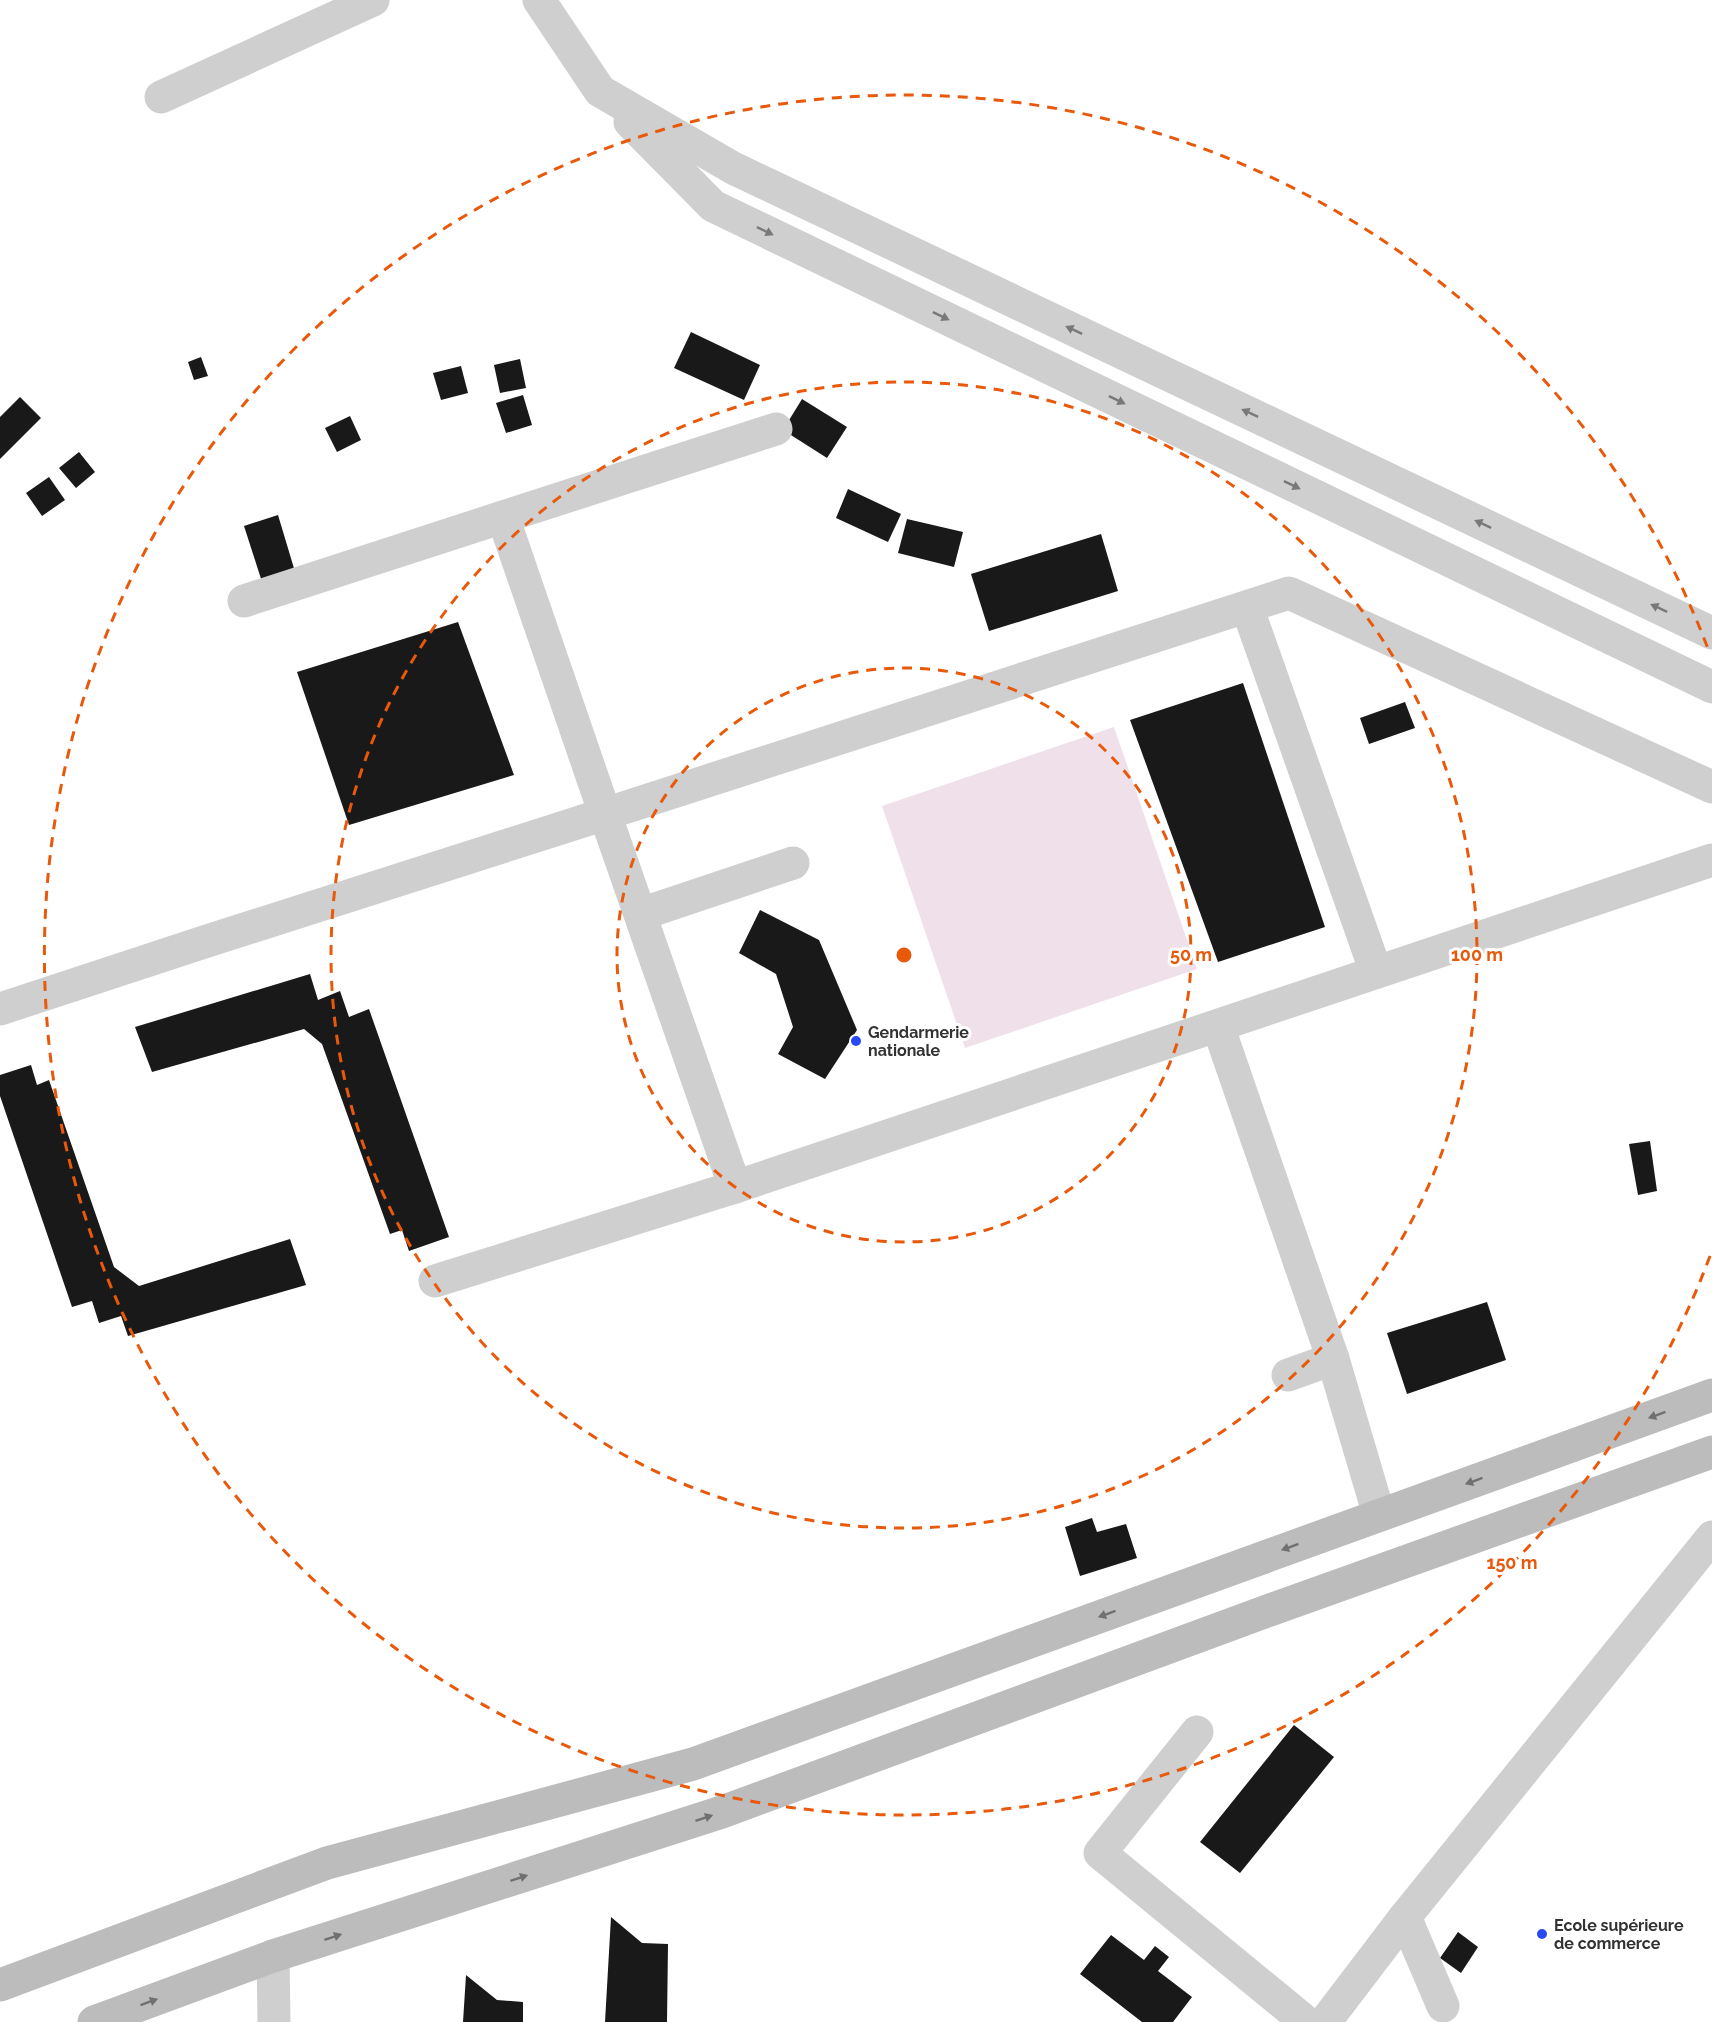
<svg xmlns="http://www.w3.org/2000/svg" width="1712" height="2022" font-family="Raleway,sans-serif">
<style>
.green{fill:#f0e0ea}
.building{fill:#191919}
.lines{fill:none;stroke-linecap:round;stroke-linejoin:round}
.minor{stroke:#cfcfcf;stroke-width:33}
.secondary{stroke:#bcbcbc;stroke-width:33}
.oneway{fill:#797979}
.oneway2{fill:#707070}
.ring{fill:none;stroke:#e8590c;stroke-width:3;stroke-dasharray:10 8}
.poi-dot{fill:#2949f5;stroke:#fff;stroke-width:2}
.labels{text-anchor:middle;stroke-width:6;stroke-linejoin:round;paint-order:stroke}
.poi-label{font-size:16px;font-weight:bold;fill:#323232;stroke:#fff;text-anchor:start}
.centre{fill:#e8590c;stroke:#fff;stroke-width:3}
.ring-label{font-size:18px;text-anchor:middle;font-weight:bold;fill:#e8590c;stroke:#fff;stroke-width:6;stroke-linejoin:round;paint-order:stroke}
</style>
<rect width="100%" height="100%" fill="#fff"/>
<polygon class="green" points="1114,727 1197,969 965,1048 882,806"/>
<g class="building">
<polygon points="691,332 760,365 744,400 674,368"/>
<polygon points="201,357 208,376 194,380 188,362"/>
<polygon points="520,359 526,388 500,393 494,365"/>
<polygon points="461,366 468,393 441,400 433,373"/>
<polygon points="523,395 532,425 506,433 496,403"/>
<polygon points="20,397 41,418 0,459 0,417"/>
<polygon points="802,399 847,427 827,458 783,430"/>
<polygon points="350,416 361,440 337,452 325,428"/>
<polygon points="79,452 95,472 76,488 59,468"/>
<polygon points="49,477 65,500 42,516 26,493"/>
<polygon points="848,489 901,514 888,542 836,518"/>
<polygon points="278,515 296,575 263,585 244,526"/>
<polygon points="907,519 963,532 954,567 898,553"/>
<polygon points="1101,534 1118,591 989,631 971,574"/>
<polygon points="458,622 514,775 349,825 297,672"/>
<polygon points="1243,683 1325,927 1218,962 1130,720"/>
<polygon points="1405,702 1415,728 1369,744 1360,718"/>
<polygon points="760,910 819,940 857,1030 825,1079 778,1054 793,1027 776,974 739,953"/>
<polygon points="310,974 318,1000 340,991 349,1017 369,1009 449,1237 409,1251 402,1230 390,1234 322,1044 304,1029 152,1072 135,1027"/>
<polygon points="31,1065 37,1085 49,1080 114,1267 139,1286 290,1239 306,1285 128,1336 121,1316 99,1323 92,1301 72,1307 0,1096 0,1075"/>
<polygon points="1650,1141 1657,1191 1638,1195 1629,1144"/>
<polygon points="1487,1302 1506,1360 1407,1394 1387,1333"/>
<polygon points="1092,1518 1097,1532 1126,1524 1137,1558 1080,1576 1065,1527"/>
<polygon points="1294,1725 1334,1757 1240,1873 1200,1842"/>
<polygon points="611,1917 642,1943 668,1944 667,2022 605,2022"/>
<polygon points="1458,1932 1478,1947 1461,1973 1440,1958"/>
<polygon points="1111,1935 1144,1960 1155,1946 1169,1957 1158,1971 1192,1997 1173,2022 1142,2022 1080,1974"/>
<polygon points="466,1975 497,2000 523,2002 523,2022 463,2022"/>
</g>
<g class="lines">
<g class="minor">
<polyline points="539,0 600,91 733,168 1712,633"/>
<polyline points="161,97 373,0"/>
<polyline points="630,122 713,206 1712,687"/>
<polyline points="503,517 776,429"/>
<polyline points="1247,607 1376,972"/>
<polyline points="1712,787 1289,593 605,814 735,1187 1712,860"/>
<polyline points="641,914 793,863"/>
<polyline points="0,1009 201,943 605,814 503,517 244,601"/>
<polyline points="1218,1026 1333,1359 1379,1515"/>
<polyline points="435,1281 735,1187"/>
<polyline points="1288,1375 1333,1359"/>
<polyline points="1197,1732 1100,1853 1306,2022"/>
<polyline points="1405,1917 1443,2006"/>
<polyline points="273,1956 274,2022"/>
<polyline points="1325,2022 1405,1917 1712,1537"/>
</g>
<g class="secondary">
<polyline points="0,1985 327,1863 693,1764 1712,1395"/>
<polyline points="94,2022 273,1956 722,1812 1270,1610 1712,1452"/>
</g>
</g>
<defs><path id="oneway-solid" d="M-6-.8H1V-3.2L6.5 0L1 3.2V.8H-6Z" transform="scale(1.5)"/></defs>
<g class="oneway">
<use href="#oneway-solid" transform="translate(765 231) rotate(26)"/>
<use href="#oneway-solid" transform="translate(941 316) rotate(26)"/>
<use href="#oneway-solid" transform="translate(1074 330) rotate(-155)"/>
<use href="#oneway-solid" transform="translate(1117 400) rotate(26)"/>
<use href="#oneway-solid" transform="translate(1250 413) rotate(-155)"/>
<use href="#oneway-solid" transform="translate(1292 485) rotate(26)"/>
<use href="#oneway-solid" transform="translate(1483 524) rotate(-155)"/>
<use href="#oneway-solid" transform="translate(1659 608) rotate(-155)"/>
</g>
<g class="oneway2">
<use href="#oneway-solid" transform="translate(1657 1415) rotate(160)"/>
<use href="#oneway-solid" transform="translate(1474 1481) rotate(160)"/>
<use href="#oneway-solid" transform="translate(1290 1547) rotate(160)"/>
<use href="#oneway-solid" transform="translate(1107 1614) rotate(160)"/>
<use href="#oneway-solid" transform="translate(704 1818) rotate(-18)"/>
<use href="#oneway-solid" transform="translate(519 1878) rotate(-18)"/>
<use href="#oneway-solid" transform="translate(333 1937) rotate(-18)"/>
<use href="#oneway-solid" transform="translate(149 2002) rotate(-20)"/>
</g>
<g class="ring">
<circle cx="904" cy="955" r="287"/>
<circle cx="904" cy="955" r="573"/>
<path d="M1710 1256A860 860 0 1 1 1710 654"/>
</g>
<g class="poi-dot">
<circle cx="856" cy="1041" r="6"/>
<circle cx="1542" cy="1934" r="6"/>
</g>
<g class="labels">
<g class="poi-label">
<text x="868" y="1038">Gendarmerie<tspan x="868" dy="18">nationale</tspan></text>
<text x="1554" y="1931">Ecole supérieure<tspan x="1554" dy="18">de commerce</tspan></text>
</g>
</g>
<circle cx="904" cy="955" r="9" class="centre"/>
<g class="ring-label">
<text x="1191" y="961">50 m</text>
<text x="1477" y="961">100 m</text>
<text x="1512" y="1569">150 m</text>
</g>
</svg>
